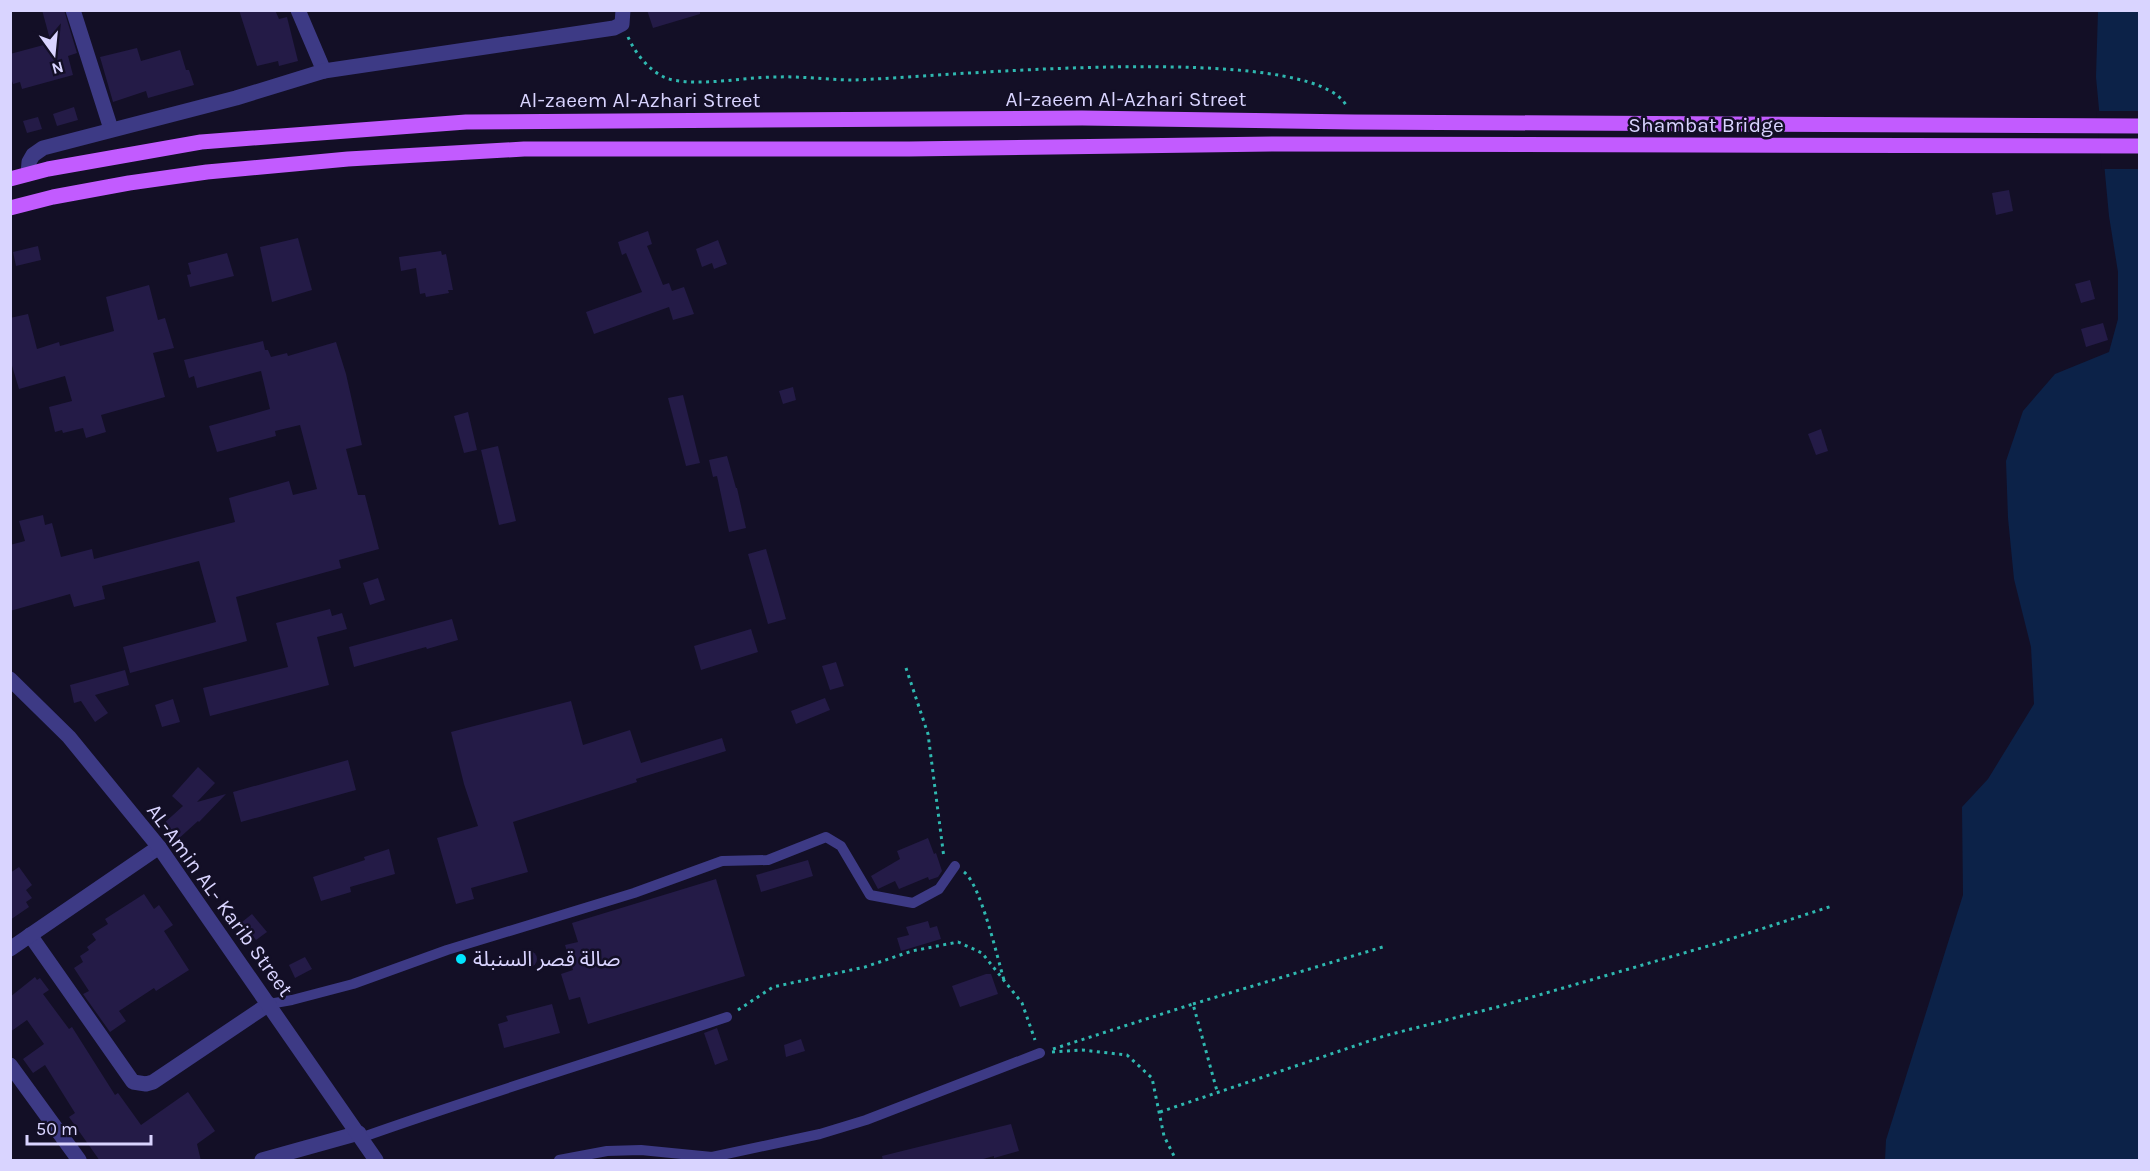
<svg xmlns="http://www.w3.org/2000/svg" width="2150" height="1171" font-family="Karla,'Noto Sans Arabic',sans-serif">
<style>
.water{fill:#0c2248}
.pier{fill:#130f26}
.building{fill:#241b47}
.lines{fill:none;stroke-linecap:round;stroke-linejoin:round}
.path{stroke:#2fb8b0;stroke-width:3;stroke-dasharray:3 4.5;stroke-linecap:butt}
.service{stroke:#3d3a85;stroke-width:10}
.minor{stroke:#3d3a85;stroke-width:15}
.tertiary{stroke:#3d3a85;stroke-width:15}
.primary{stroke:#c25bff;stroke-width:15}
.poi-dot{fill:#00e5ff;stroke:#130f26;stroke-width:2}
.labels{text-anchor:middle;stroke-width:5;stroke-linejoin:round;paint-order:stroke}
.street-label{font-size:21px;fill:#d9d4ff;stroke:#130f26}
.poi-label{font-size:21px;fill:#d9d4ff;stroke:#130f26;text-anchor:start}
</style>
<rect width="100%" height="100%" fill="#130f26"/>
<polygon class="water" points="2098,11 2139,11 2139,1160 1885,1160 1886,1140 1963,895 1962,807 1988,779 2034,704 2031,647 2014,579 2008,518 2006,461 2023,411 2055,374 2109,352 2118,319 2118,272 2109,216 2096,77"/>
<polygon class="pier" points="2096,111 2139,111 2139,169 2102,169"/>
<g class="building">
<polygon points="42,10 64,10 77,53 68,56 73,75 22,89 20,82 13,84 10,75 10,54 51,43"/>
<polygon points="239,10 275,10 279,19 287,17 298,61 279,66 278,61 257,66"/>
<polygon points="647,10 700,10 700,14 653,28"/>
<polygon points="137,48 141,61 180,50 186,70 189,70 194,85 148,98 146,91 113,102 100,57"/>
<polygon points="74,107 78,120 57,126 53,114"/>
<polygon points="38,117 42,129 27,133 23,121"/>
<polygon points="2009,190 2013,211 1996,215 1992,193"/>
<polygon points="648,231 652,244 647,246 663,285 669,283 672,291 684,287 694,314 673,320 669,307 594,334 586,312 642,292 626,253 622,255 618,242"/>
<polygon points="298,238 312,290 272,302 260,247"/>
<polygon points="718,240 727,264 714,269 712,263 702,267 696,249"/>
<polygon points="38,246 41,260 16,266 13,252"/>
<polygon points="441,251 442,255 446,254 453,290 448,290 449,293 426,297 425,293 420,294 416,268 401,271 399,257"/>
<polygon points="227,253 234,276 190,287 187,275 191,274 188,263"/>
<polygon points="2090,280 2095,299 2081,303 2075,284"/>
<polygon points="149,285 158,320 165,318 174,348 153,353 165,397 101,415 106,432 86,438 83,428 63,433 62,430 55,432 49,407 72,401 65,376 19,389 10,359 10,318 28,314 37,349 59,342 60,346 114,331 106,297"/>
<polygon points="2103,323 2108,340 2086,347 2081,329"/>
<polygon points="263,341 265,350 268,350 271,357 287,353 288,356 336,342 346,374 362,445 346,449 358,495 365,495 379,549 339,560 341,568 236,597 247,641 130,673 123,647 216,622 199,561 102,586 105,599 74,607 70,594 10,611 10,545 25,541 19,521 43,515 45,525 52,523 61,557 92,549 94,559 235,522 229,498 289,481 293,495 317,489 300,425 275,431 276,436 217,452 209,426 270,409 261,371 197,388 194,376 189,378 184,360"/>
<polygon points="793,387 796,400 783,404 779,391"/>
<polygon points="683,395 700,463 686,466 668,398"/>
<polygon points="468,412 477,450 464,453 454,416"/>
<polygon points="1821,429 1828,451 1816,455 1808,434"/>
<polygon points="498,446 516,521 499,525 481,450"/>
<polygon points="727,456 736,488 737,488 746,528 729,532 717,476 713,477 709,460"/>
<polygon points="766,549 786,619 768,624 748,554"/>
<polygon points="378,578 385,600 370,605 363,583"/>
<polygon points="330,609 332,616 342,613 347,629 317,637 329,685 210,716 203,688 288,667 276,623"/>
<polygon points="452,619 458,640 427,649 426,647 354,667 349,647"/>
<polygon points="751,629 758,652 701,670 694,646"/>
<polygon points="836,662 844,686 830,690 822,666"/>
<polygon points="125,670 129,685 95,695 108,713 95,722 81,701 74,703 70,685"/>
<polygon points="825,698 830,710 796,724 791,711"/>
<polygon points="173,699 180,722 162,727 155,705"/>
<polygon points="571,701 583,745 630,730 641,763 722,738 726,751 636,779 637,782 513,822 528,872 471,888 474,899 456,904 437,838 478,826 464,784 451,732"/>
<polygon points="348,760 356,790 241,822 233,792"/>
<polygon points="198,767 215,783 197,802 226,794 199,822 198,821 176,841 162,825 183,806 172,796"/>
<polygon points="928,838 934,854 936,853 942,871 938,877 929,880 928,877 899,889 895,881 878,889 871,876 900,859 897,851"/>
<polygon points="389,849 395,874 350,887 351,892 321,901 313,877 365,860 364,857"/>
<polygon points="808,860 813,876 761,892 756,875"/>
<polygon points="19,867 32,885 26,890 32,898 26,902 29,907 10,920 10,873"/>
<polygon points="716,879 745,976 588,1024 580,997 569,1000 561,974 573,970 565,945 578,942 572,923"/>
<polygon points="144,894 154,909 159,905 173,925 164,931 189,970 156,991 154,988 119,1011 126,1021 110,1032 83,994 89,991 74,968 83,962 80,956 89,950 87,947 96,940 92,934 108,924 105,919"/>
<polygon points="252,914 267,932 256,940 242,922"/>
<polygon points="928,921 930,928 937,926 941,939 901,951 897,938 909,935 906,927"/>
<circle cx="529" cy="959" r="8"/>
<polygon points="305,957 312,969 295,978 289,965"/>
<polygon points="986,974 991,974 998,994 960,1007 952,986"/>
<polygon points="35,977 37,980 40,978 49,990 43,994 69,1029 72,1027 115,1095 118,1093 141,1125 188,1092 215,1131 197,1144 201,1161 100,1161 69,1117 75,1113 45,1065 33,1073 23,1059 44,1044 27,1020 10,1032 10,997"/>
<polygon points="552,1004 560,1033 504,1048 498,1024 508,1021 506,1016"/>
<polygon points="717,1028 728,1060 715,1065 704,1033"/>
<polygon points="801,1039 805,1051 786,1057 784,1045"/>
<polygon points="1011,1124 1019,1151 994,1158 994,1156 976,1161 883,1161 882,1156"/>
</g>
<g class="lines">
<g class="path">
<path d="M628 37C636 55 653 76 673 80 708 86 742 77 777 77 802 76 828 80 854 80 930 78 1315 38 1347 107"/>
<polyline points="906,668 928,734 944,858"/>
<path d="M964 872C981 885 997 957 1004 980"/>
<polyline points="1193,1004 1386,946"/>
<polyline points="738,1010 773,987 865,967 912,951 958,942 982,953 1022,1003 1035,1040"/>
<polyline points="1053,1049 1193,1004 1217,1091"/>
<polyline points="1052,1052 1082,1050 1127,1055 1152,1078 1164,1136 1176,1160"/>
<polyline points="1160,1112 1384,1036 1501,1006 1715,944 1832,906"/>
</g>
<g class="service">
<polyline points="269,1004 292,1000 353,984 447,950 634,893 722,861 768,860 826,837 841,846 870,895 913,903 939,889 955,866"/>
<path d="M360 1138C481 1095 604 1058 727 1017"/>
<polyline points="559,1160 607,1151 641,1150 712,1157 820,1134 866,1120 1040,1053"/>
</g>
<g class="minor">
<polyline points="73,10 111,129"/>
<polyline points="298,10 324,71"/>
<polyline points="28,174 29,162 33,155 43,148 236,98 324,71 614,28 622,24 623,10"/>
<polyline points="30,935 133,1082 146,1084 153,1082 269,1004"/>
<polyline points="10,949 159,847"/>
<polyline points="10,1065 79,1160"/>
<polyline points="262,1160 359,1133"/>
</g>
<polyline class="tertiary" points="10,679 69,737 159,847 376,1160"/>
<g class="primary">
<polyline points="10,179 48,169 201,142 466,122 1082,118 1354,122 2140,126"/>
<polyline points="10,208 53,197 129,183 207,172 348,159 524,149 909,149 1273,144 2140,146"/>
</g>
</g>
<circle class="poi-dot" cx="461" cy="959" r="6"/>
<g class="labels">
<g class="street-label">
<text x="1126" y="106">Al-zaeem Al-Azhari Street</text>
<text x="640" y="107">Al-zaeem Al-Azhari Street</text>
<text x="1706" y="132">Shambat Bridge</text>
<text transform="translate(220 900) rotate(54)" y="7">AL-Amin AL- Karib Street</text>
</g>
<g class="poi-label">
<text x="473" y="966">صالة قصر السنبلة</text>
</g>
</g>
<rect width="2150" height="1171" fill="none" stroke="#d9d4ff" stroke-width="24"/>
<g transform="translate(54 54) rotate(165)" stroke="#130f26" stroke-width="4.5" paint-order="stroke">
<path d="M0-4.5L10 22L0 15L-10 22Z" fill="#d9d4ff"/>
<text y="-9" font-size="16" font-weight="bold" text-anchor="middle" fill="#d9d4ff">N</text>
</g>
<path d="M27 1135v9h124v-9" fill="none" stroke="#d9d4ff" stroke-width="3"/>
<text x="36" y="1135" font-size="18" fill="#d9d4ff" stroke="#130f26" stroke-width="4.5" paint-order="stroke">50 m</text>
</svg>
